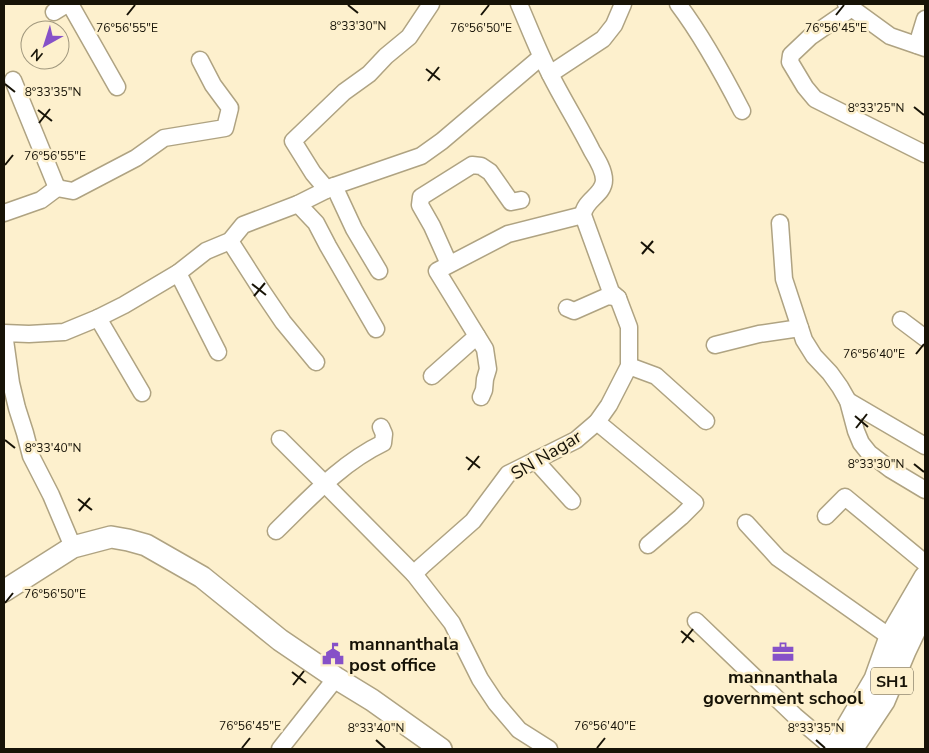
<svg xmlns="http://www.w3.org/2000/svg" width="929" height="753" font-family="'Nunito Sans',sans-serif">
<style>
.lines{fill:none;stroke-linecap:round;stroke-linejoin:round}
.minor-casing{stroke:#afa382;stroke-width:19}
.major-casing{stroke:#afa382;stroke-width:24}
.minor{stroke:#fff;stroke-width:16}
.major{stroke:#fff;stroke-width:21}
.ticks{fill:none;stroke:#171307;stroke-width:2}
.labels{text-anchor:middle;stroke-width:5;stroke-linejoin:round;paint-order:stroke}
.shield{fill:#fdf0cd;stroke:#5c5542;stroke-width:1}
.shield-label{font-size:16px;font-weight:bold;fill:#171307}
.street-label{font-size:18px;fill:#171307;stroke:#fdf0cd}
.poi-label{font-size:18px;font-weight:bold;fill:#171307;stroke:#fdf0cd;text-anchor:start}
.ticks-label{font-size:12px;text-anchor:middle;fill:#171307;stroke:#fdf0cd;stroke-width:5;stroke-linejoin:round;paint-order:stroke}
</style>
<rect width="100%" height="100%" fill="#fdf0cd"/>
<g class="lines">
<g class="minor-casing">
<g id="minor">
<polyline points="70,4 117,87"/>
<path d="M519 4C529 27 538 51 550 74 563 100 579 125 592 151 597 159 604 170 604 180 604 195 584 200 583 215L611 292 618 298 629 327V366L609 405 597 422 576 440 508 474 473 521 422 566 414 574 452 623 480 679 496 703 519 730 549 749"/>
<path d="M678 4C703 37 723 74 742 111"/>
<polyline points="846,4 890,36 925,48"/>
<polyline points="852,8 810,37 791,55 790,62 805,87 815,99 925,154"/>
<polyline points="54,12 67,4"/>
<polyline points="917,45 925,19"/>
<polyline points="550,74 603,39 614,25 623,4"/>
<polyline points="13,80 57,188"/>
<polyline points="334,186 354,229 379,271"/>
<polyline points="57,188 73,191 136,158 164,138 225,128 230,108 213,85 200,60"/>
<polyline points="326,190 324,186 313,173 293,141 344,92 369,74 386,56 409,37 431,4"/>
<polyline points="298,204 316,223 328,246 376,329"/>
<polyline points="4,213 41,200 57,188"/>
<polyline points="780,223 784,279 804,340 814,356 830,373 840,387 848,401 856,431 861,443 869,453 890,469 925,490"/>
<polyline points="230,241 262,291 283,322 316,362"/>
<polyline points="449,264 432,226 420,205 421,197 472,165 481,166 490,172 511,202 521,200"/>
<polyline points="178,273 218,352"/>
<polyline points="567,308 574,311 608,296 618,298"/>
<polyline points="98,318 142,393"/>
<polyline points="901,320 925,338"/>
<polyline points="715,345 759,334 800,328"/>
<polyline points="629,366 656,376 706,421"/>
<polyline points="432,376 477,336"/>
<polyline points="481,397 484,390 485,379 488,369 485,349 437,271 508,234 583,215"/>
<polyline points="848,401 925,446"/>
<polyline points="597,422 695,503 681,517 648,545"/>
<polyline points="280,439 325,484 414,574"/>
<polyline points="535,460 572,501"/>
<polyline points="826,516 845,497 925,563"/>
<polyline points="746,523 778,558 890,637"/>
<path d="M276 531C309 499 341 463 383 443L384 434 381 427"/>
<polyline points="73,547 51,495 31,456 25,433 17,408 11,383 4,333 29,334 64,332 98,318 124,305 178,273 206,251 230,241 243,225 298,204 334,186 421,156 442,141 541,57"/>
<polyline points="696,621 795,716 834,749"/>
<polyline points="280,749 336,678"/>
</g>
</g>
<g class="major-casing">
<g id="major">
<polyline points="4,591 73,547 111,537 128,540 146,545 202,577 280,640 336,678 372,700 441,749"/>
<polyline points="834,749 875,679 890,637 925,577"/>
<polyline points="852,749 884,701 905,651 925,609"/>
</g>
</g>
<use href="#minor" class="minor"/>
<use href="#major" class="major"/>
</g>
<path class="ticks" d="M348 5 358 13M127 15 135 5M481 15 489 5M836 15 844 5M426 69 440 80M428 81 439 67M5 84 15 92M914 107 924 115M38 110 52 121M39 123 50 109M5 165 13 155M641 242 654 253M642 254 653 241M252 284 266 295M254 296 265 283M916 354 924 344M855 416 868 427M856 428 867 414M5 440 15 448M466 457 480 468M914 464 924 472M468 470 479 456M78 499 92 510M79 511 90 498M5 603 13 593M681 631 694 642M682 643 693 629M292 672 306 683M293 685 304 671M376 740 385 748M816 740 825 748M242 748 250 738M597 748 605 738"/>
<defs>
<g id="office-bare" transform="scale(1.725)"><path d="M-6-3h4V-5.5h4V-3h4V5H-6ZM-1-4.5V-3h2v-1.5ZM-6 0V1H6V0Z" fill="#8651c8" stroke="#fdf0cd" stroke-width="2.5" paint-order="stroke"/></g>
<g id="civic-bare" transform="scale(1.725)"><path d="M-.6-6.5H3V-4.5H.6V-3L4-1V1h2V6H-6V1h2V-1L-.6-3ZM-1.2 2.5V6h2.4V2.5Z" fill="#8651c8" stroke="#fdf0cd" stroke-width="2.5" paint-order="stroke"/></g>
</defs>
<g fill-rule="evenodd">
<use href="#office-bare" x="783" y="652"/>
<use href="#civic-bare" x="333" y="654"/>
</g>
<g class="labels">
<rect class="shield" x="871" y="667.5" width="42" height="27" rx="4"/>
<g class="shield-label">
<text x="892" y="687">SH1</text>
</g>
<g class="street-label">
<text transform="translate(546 455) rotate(-31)" y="6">SN Nagar</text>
</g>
<g class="poi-label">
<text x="349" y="650">mannanthala<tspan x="349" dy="21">post office</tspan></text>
<text x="783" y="683" text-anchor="middle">mannanthala<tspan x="783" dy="21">government school</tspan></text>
</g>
</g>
<g class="ticks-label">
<text x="358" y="30">8°33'30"N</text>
<text x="127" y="32">76°56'55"E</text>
<text x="481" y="32">76°56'50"E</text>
<text x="836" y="32">76°56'45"E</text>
<text x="53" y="96">8°33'35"N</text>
<text x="876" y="112">8°33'25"N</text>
<text x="55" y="160">76°56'55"E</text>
<text x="874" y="358">76°56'40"E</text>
<text x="53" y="452">8°33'40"N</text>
<text x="876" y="468">8°33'30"N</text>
<text x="55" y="598">76°56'50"E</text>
<text x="250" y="730">76°56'45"E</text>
<text x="605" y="730">76°56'40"E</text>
<text x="376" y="732">8°33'40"N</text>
<text x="816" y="732">8°33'35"N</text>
</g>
<rect width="929" height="753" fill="none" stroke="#171307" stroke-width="10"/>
<g transform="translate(45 45) rotate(219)"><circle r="24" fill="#fdf0cd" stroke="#a1987e"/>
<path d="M0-4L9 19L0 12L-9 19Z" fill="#8651c8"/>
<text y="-8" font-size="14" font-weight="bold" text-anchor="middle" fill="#171307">N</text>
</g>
</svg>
